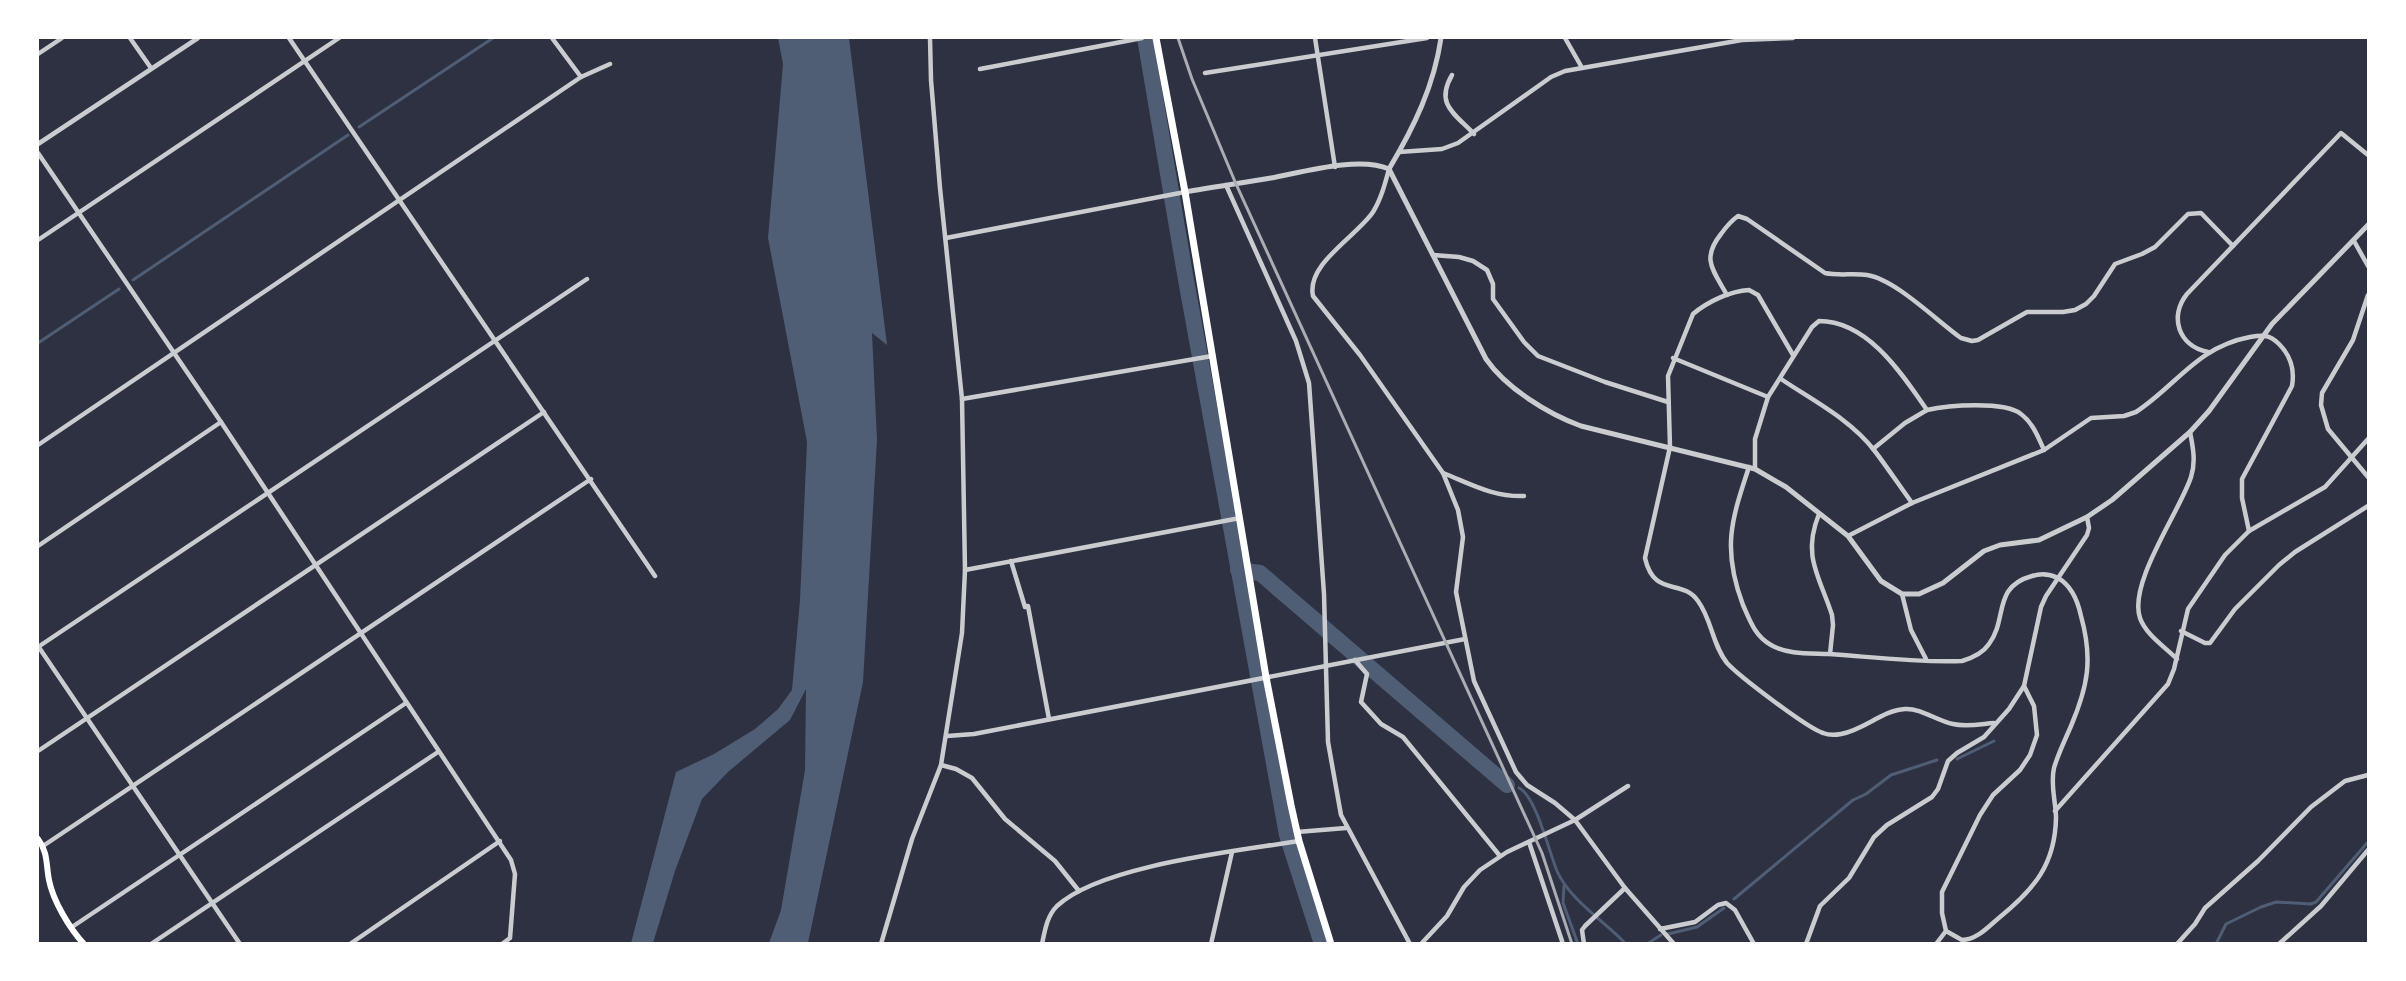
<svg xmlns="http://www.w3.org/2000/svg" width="2406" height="981" font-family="'Open Sans',sans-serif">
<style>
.water{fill:#4f5d75}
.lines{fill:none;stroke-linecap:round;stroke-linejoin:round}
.stream{stroke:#4f5d75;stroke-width:3}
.river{stroke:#4f5d75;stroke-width:16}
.minor{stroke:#caccd0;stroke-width:4.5}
.tertiary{stroke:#caccd0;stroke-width:5}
.secondary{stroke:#fff;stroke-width:6}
.trunk{stroke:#fff;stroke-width:7}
.rail{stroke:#abadb3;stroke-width:3}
</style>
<rect width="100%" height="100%" fill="#2d3142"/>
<polygon class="water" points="778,38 849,38 887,345 872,333 877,440 863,682 808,943 769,943 781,910 805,770 806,689 790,720 728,772 702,799 675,871 653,943 631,943 676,772 714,754 755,729 778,709 792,690 800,600 807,442 768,238 783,64"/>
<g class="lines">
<g class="stream">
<polyline points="359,127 493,38"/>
<polyline points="133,280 348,135"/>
<polyline points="38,343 119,289"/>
<polyline points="1957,759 1994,741"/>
<path d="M1519 788C1536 796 1549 852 1557 871 1569 899 1604 921 1626 944"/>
<polyline points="1564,886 1563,903 1578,944"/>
<polyline points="1734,899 1853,800 1866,794 1891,775 1937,760"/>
<polyline points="1668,934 1697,927 1724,908"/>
<polyline points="1647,944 1661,935"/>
<polyline points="2216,944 2226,924 2261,907 2276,902 2311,904 2316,902 2368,842"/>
</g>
<g class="river">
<polyline points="1145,38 1186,280 1287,835 1322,944"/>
<polyline points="1238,570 1260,573 1507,785"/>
</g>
<g class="minor">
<polyline points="130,38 151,68"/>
<polyline points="289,38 655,576"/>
<polyline points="552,38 581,77"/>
<polyline points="1315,38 1335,167"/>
<polyline points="1565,38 1581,66"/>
<polyline points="38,54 62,38"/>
<polyline points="980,69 1142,38"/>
<polyline points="1205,73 1427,38"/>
<path d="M1452 75C1435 104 1454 113 1474 134"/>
<polyline points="38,144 198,38"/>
<polyline points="1399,152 1442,149 1458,143 1551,77 1565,71 1742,40 1793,38"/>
<polyline points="38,153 221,422 511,860 515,874 510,938 502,944"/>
<path d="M1389 169C1385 184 1381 199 1373 212 1357 236 1306 264 1313 296L1360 355 1443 473 1458 510 1463 537 1456 592 1474 681 1516 772 1527 785 1555 803 1575 820 1625 888 1674 944"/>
<polyline points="1226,185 1296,341 1309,383 1324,594 1328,742 1341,815 1410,944"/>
<polyline points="946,238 1185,192"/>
<polyline points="38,240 339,38"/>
<polyline points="2354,241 2368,266"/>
<polyline points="1433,255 1459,257 1473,261 1487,270 1493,284 1493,299 1524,342 1538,356 1605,382 1668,402"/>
<path d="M1727 295C1713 270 1701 259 1721 234 1726 227 1731 221 1738 216L1747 219 1825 273C1839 276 1853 273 1867 275 1895 279 1937 321 1961 338L1972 341 1978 340 2027 312H2063L2075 310 2086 304 2094 296 2115 264 2142 254 2155 247 2188 214 2201 213 2233 246"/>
<polyline points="2368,295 2353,340 2322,393 2321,405 2328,429 2368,477"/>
<path d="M2208 352C2178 346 2169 316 2187 294L2341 133 2368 155"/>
<path d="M1793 355 1758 295 1749 290C1730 291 1707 302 1693 314L1668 376 1670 447 1645 558C1654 598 1682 578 1698 601 1712 620 1712 644 1727 663 1739 676 1807 728 1823 733 1828 735 1836 735 1841 734 1864 730 1883 710 1905 709 1921 708 1937 721 1953 724 1966 727 1981 724 1994 723"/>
<polyline points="1673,358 1768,397"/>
<path d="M1781 379C1812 400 1850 419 1874 450 1887 467 1899 485 1912 503"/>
<polyline points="962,399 1212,356"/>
<polyline points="38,445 581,77 610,64"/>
<polyline points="1873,449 1905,423 1927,410"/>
<path d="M1749 467C1731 521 1722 549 1743 605 1750 621 1755 636 1771 645 1788 655 1811 653 1830 654 1872 657 1920 663 1962 661 1972 658 1983 653 1989 644 2008 619 1992 587 2032 576 2041 573 2050 574 2058 578 2072 586 2078 602 2081 616 2093 659 2088 686 2071 726 2065 740 2058 754 2054 768 2050 785 2056 802 2056 818 2055 865 2034 889 2000 917 1989 926 1977 940 1962 940L1946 931"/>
<path d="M1755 469V439L1768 397 1812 327 1819 321C1868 321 1902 374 1927 410 1948 405 2005 401 2021 414 2033 423 2038 437 2044 450"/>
<path d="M1443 473C1471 484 1493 497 1524 496"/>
<path d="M1819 514C1802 556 1819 575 1832 615L1833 625 1830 654"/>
<path d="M1848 536 1912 503 2044 450 2091 418 2124 416 2136 412C2177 385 2197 347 2250 337 2262 335 2269 334 2279 344 2291 356 2295 369 2292 386L2242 479V498L2249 531"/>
<polyline points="38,546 221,422"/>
<polyline points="1011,561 1025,607 1028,606 1049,719"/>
<polyline points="965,570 1240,518"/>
<polyline points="1902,594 1911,630 1926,659"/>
<polyline points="2181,631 2205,643 2210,643 2235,609 2279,565 2295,552 2368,506"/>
<polyline points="38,646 240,944"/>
<polyline points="38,647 587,279"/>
<path d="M2177 659C2165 647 2146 635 2140 618 2128 583 2180 511 2191 477 2196 462 2193 447 2190 432"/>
<polyline points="1355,660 1367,674 1361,702 1381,724 1403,737 1500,856"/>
<polyline points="947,736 974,734 1465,639"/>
<polyline points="38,751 544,412"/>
<polyline points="941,765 956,769 972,778 1005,819 1055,861 1079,891"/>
<polyline points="2055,811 2168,684 2174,669 2188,609 2225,555 2249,531 2325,487 2368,439"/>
<polyline points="1297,832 1346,828"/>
<polyline points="1529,842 1563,944"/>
<polyline points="43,846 591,479"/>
<polyline points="72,927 406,703"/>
<polyline points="1660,929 1695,922 1718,905 1726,903 1735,910 1754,944"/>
<polyline points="151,944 438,752"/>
<polyline points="350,944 500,841"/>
<polyline points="881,944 912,839 941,765 962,633 965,570 962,399 940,188 931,80 930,38"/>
<path d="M1042 944C1045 930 1047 916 1057 906 1101 865 1238 851 1299 841"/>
<polyline points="1211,944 1232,852"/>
<polyline points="1421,944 1447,916 1464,887 1480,870 1507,852 1575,820 1628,786"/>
<polyline points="1584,944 1582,930 1585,926 1625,888"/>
<polyline points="1806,944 1820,906 1849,878 1874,837 1887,825 1932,797 1938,789 1948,761 1957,753 1984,737 2009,709 2024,686 2041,607 2046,596 2087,535 2089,528 2087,517"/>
<polyline points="1936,944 1946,931 1942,913 1942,892 1980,815 1993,795 2020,770 2030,755 2037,735 2034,706 2024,686"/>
<polyline points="2177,944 2195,924 2205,908 2258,861 2311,807 2345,781 2368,775"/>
<polyline points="2279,944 2321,906 2368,850"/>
</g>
<g class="tertiary">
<path d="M1389 169C1414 127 1434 86 1441 38"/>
<path d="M1185 192C1213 187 1242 183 1271 178 1303 172 1359 156 1389 169L1486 359C1506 388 1548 414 1581 426L1755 469 1786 487 1848 536 1881 581 1902 594H1919L1943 583 1984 551 2000 545 2039 540 2087 517 2112 500 2190 432 2209 411 2272 324 2368 225"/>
</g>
<path class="secondary" d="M38 839C48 852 46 865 49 880 53 901 70 929 84 944"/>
<polyline class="trunk" points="1156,38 1185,192 1266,677 1291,805 1299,841 1331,944"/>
<polyline class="rail" points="1178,38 1192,79 1236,184 1542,853 1572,944"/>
</g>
<rect width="2406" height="981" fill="none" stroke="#ffffff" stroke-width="78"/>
</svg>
